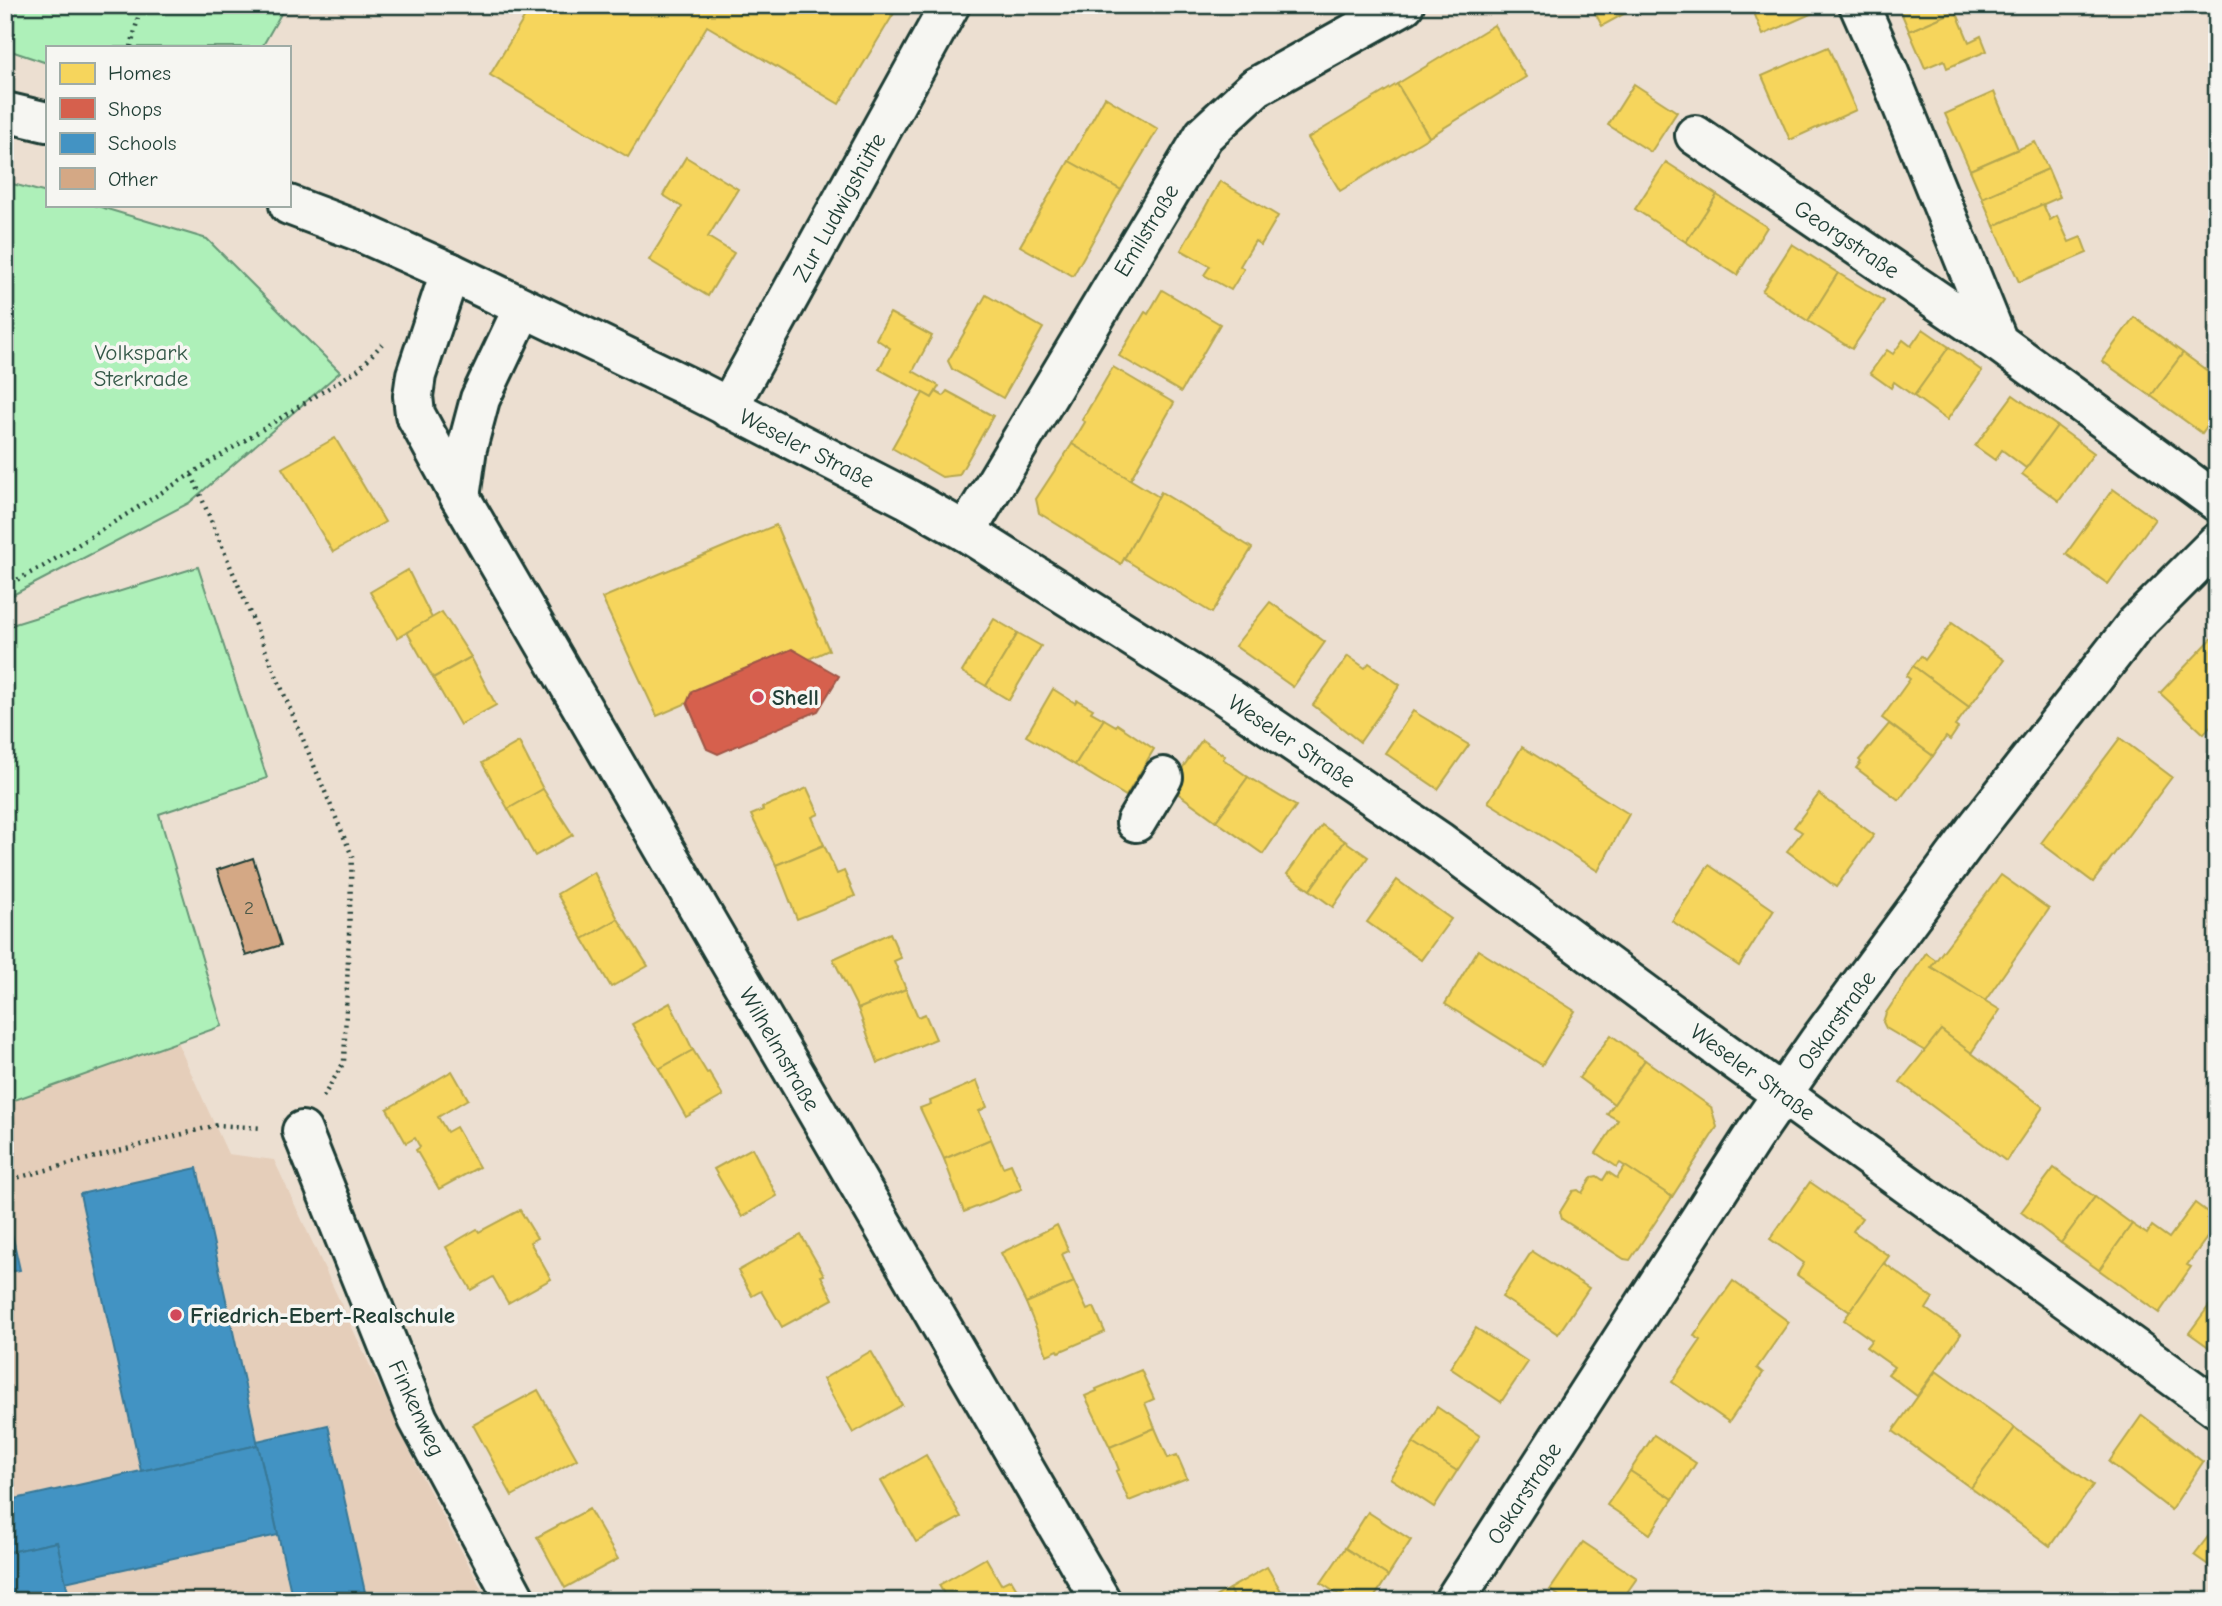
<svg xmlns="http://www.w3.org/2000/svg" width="2222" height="1606" font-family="'Comic Neue',sans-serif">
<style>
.built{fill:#e5ceba}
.green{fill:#aef0b9;stroke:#669676;stroke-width:2}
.homes{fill:#f6d55c;stroke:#b6a750;stroke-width:2}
.shops{fill:#d6604d;stroke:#9f5646;stroke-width:2}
.schools{fill:#4393c3;stroke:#387998;stroke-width:2}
.building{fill:#d4a885;stroke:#1f3d34;stroke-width:2}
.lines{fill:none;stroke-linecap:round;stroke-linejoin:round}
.minor-casing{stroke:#1f3d34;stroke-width:44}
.major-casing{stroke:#1f3d34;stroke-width:44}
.path{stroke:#1f3d34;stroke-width:4.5;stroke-dasharray:2 5;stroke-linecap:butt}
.minor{stroke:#f6f6f2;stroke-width:38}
.major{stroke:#f6f6f2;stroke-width:38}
.poi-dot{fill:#d1495b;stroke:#f6f6f2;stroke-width:2.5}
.labels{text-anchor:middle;stroke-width:7;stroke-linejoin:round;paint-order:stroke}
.number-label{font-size:19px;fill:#4c5848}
.street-label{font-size:23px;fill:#1f3d34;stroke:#f6f6f2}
.park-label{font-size:23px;fill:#345848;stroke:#f6f6f2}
.poi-label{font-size:23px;font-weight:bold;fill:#1f3d34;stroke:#f6f6f2;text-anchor:start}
</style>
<rect width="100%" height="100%" fill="#ecdfd1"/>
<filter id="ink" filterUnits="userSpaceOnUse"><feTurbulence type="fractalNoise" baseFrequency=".0143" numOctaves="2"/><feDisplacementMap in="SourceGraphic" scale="14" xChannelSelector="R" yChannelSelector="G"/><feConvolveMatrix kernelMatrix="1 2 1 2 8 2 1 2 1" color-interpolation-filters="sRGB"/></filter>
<g filter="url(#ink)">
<polygon class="built" points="177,1042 228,1154 274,1160 419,1471 488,1601 5,1601 5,1080 12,1100"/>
<g class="green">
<polygon points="5,5 286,5 262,47 47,47 47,63 5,49"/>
<polygon points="5,182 47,193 47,205 94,205 207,239 340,372 189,503 5,599"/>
<polygon points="198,567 267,778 159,814 222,1026 12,1101 5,1080 5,627"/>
</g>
<g class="homes">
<polygon points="532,5 899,5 839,104 707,26 628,157 490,75"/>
<polygon points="1591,5 1640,5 1602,26"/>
<polygon points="1751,5 1810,5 1813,13 1763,35"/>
<polygon points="1898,5 1953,5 1956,11 1909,31"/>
<polygon points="1956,11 1969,42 1981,36 1987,51 1947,68 1944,60 1925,68 1909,31"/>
<polygon points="1494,25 1526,77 1429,137 1397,84"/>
<polygon points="1828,47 1856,110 1790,140 1762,76"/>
<polygon points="1397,84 1429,137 1340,191 1308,138"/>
<polygon points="1634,84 1677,112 1651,152 1608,125"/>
<polygon points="1994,92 2018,149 1970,170 1945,114"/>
<polygon points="1105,97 1158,129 1121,190 1069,161"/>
<polygon points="2035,142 2048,169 1982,198 1970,170"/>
<polygon points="686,157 738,189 708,237 734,253 708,296 649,260 682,207 663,195"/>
<polygon points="1069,161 1121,190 1073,276 1020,246"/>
<polygon points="1666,162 1717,195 1686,242 1635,209"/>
<polygon points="2048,169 2060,197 1994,226 1982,198"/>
<polygon points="1220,181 1278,216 1261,245 1255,241 1240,266 1244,269 1231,290 1204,275 1210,266 1181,250"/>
<polygon points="1717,195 1767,227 1737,275 1686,242"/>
<polygon points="2043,204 2050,220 2057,216 2069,242 2081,237 2087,253 2019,282 1994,226"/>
<polygon points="1792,244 1838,273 1808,321 1762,291"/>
<polygon points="1838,273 1884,301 1852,349 1808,321"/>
<polygon points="1162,290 1220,324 1181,392 1119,356 1145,312 1148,314"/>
<polygon points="986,295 1043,328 1003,398 952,369 948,361"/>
<polygon points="890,313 932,336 913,371 939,386 932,398 879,369 890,348 876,339"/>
<polygon points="2134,317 2183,353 2151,396 2102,361"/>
<polygon points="1923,329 1949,347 1914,396 1894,382 1891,388 1870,373 1887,350 1893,354 1903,340 1911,346"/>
<polygon points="1949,347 1982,371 1947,420 1914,396"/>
<polygon points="2183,353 2217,378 2217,412 2202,433 2151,396"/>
<polygon points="1113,367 1174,403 1130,480 1072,444 1085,422 1082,420"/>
<polygon points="947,391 993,416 959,475 942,477 892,448 923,393 932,398 936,392 943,396"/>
<polygon points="2013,395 2057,426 2026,468 2002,450 1995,460 1975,446"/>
<polygon points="2057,426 2094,453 2059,501 2022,474"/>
<polygon points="335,438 385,522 333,552 282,468"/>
<polygon points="1072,444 1159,497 1121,564 1039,513 1036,499"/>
<polygon points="2113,489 2155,519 2108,584 2066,554"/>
<polygon points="1161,492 1252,548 1212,613 1124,559"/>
<polygon points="776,525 829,650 809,659 792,649 692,691 687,703 657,716 602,598"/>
<polygon points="408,570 432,618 397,638 370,592"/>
<polygon points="1270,602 1325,642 1293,687 1235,646"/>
<polygon points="442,612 471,657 433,678 407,632"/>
<polygon points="994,619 1018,633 986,686 962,672"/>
<polygon points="1952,623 2004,660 1969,707 1913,666 1921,656 1925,660"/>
<polygon points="1018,633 1041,646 1009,700 986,686"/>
<polygon points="2217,633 2217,719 2204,734 2160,693"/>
<polygon points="1348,656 1365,668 1369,663 1400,685 1360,742 1313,705"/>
<polygon points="471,657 496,705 460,725 433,678"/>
<polygon points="1913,666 1969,707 1955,726 1958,728 1950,740 1946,737 1933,756 1882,718 1910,679 1906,676"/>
<polygon points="1053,689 1075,703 1077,700 1093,709 1091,712 1104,719 1075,765 1026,736"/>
<polygon points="1413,711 1469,745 1438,789 1385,753"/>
<polygon points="1104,719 1116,726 1117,724 1154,749 1126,796 1075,765"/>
<polygon points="1889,724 1933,756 1899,800 1856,768 1861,762 1859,760"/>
<polygon points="2120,738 2172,777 2093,882 2041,843"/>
<polygon points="1202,740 1225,756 1223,759 1248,777 1216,821 1169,787"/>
<polygon points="519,742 543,789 508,809 482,763"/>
<polygon points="1522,747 1629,814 1598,871 1488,802"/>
<polygon points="1248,777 1296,806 1263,854 1216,821"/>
<polygon points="807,788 819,814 812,817 824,845 776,865 751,815 763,810 762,808"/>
<polygon points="543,789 573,835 535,856 508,809"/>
<polygon points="1819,794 1874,835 1836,887 1787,851 1802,832 1794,827"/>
<polygon points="1322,825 1345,841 1310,890 1287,874"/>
<polygon points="1345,841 1368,857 1333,907 1310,890"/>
<polygon points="824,845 837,874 844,871 855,896 797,919 776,865"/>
<polygon points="1709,865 1774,910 1739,966 1672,921"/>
<polygon points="594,872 618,919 583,939 557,894"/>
<polygon points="2001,875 2049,909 1985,1001 1931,967"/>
<polygon points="1397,880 1451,919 1421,960 1367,922"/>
<polygon points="618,919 648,966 611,987 583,939"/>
<polygon points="890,933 901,958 894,961 906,989 858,1009 833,959"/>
<polygon points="1478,950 1575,1011 1542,1065 1445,1004"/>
<polygon points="1926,953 1936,960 1931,967 2000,1010 1971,1053 1941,1030 1925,1051 1886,1028 1883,1022 1886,1013"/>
<polygon points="906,989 918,1017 925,1014 936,1039 878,1063 858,1009"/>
<polygon points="670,1003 693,1050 659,1069 632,1024"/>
<polygon points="1941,1030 2043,1107 2006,1161 1900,1082"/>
<polygon points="1611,1035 1645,1060 1614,1104 1579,1078"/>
<polygon points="693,1050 707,1073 709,1072 723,1096 686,1117 659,1069"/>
<polygon points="1645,1060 1711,1107 1717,1127 1672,1197 1620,1163 1617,1167 1596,1153 1618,1120 1607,1114"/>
<polygon points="452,1071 468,1099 438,1117 447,1132 456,1127 479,1167 439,1189 416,1150 420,1147 415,1138 406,1143 387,1109"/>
<polygon points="977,1081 987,1107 979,1111 991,1139 944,1159 920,1108 931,1104 930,1101"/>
<polygon points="991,1139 1003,1167 1011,1164 1022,1189 964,1212 944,1159"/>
<polygon points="752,1148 777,1196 742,1217 714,1169"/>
<polygon points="1625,1166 1672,1197 1630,1260 1624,1259 1562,1219 1560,1212 1573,1191 1578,1190 1582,1193 1592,1177 1597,1176 1603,1180 1608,1172 1617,1178"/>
<polygon points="2054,1168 2095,1197 2061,1243 2021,1212"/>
<polygon points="1810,1182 1862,1218 1853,1231 1889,1256 1850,1312 1797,1275 1804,1263 1770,1239"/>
<polygon points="2095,1197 2132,1224 2099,1270 2061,1243"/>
<polygon points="2195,1203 2217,1219 2217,1224 2187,1265 2191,1267 2159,1313 2099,1270 2132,1224 2147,1234 2152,1226 2169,1238"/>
<polygon points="520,1210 537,1238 530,1242 551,1279 508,1303 493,1277 471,1290 446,1247 477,1229 479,1232"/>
<polygon points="1057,1225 1069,1251 1062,1254 1074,1282 1026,1303 1001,1253"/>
<polygon points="801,1235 824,1275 821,1276 833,1299 782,1327 761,1291 752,1296 738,1271"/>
<polygon points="1532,1251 1589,1288 1558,1334 1502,1297"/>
<polygon points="1884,1263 1933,1298 1926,1309 1961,1334 1917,1396 1888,1374 1894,1367 1866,1347 1872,1340 1844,1320"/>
<polygon points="1733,1281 1789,1322 1757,1368 1763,1373 1729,1422 1672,1382 1701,1340 1694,1336"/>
<polygon points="1074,1282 1087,1310 1094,1307 1105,1332 1059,1352 1058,1350 1047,1355 1026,1303"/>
<polygon points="2217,1295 2217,1353 2189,1333"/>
<polygon points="1476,1328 1528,1362 1501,1402 1450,1368"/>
<polygon points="871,1351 902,1405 853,1433 823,1379"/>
<polygon points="1141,1370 1154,1399 1145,1403 1155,1428 1110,1447 1085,1396 1097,1391 1096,1389"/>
<polygon points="1936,1371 2015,1428 1971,1488 1893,1431"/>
<polygon points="538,1390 577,1459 512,1496 473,1425"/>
<polygon points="1437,1407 1480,1436 1457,1471 1413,1443"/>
<polygon points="2142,1415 2203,1462 2171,1510 2109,1462"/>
<polygon points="1155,1428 1168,1458 1177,1455 1187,1478 1129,1501 1116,1471 1119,1470 1110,1447"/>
<polygon points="2015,1428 2093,1485 2050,1546 1971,1488"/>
<polygon points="1654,1435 1696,1463 1673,1499 1630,1471"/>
<polygon points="1413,1443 1457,1471 1434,1507 1390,1478"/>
<polygon points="926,1455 961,1517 916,1542 881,1481"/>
<polygon points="1630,1471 1673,1499 1650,1534 1607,1505"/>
<polygon points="589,1509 618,1559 565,1588 537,1537"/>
<polygon points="1368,1512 1411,1540 1388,1576 1345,1548"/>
<polygon points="2217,1525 2217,1571 2194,1555"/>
<polygon points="1583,1542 1637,1578 1621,1601 1613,1597 1610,1601 1567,1601 1550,1590"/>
<polygon points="1345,1548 1388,1576 1372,1601 1348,1601 1321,1583"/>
<polygon points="986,1558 1001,1584 1011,1579 1024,1601 948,1601 939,1585"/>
<polygon points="1267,1567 1287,1601 1235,1601 1229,1589"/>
<polygon points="1229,1589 1235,1601 1208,1601"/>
</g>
<polygon class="shops" points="792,649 839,676 818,711 718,754 707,749 687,703 692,691"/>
<g class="schools">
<polygon points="197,1168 258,1445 141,1471 80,1194"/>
<polygon points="8,1216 20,1270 5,1273 5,1217"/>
<polygon points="328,1425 367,1601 293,1601 257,1441"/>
<polygon points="258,1445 278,1535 65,1582 57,1542 5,1553 5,1497 6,1501"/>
<polygon points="57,1542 70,1601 5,1601 5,1553"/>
</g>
<polygon class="building" points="253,858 281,945 246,956 217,870"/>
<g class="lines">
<g class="minor-casing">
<g id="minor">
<polyline points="1859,5 1889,73 1998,342 2217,502"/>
<polyline points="1695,135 1998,342"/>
<polyline points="450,272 416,375 413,396 415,414 460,497 1101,1601"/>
<polyline points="728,408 950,5"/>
<polyline points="460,497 467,448 480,399 523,308"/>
<polyline points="966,532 1204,135 1256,87 1404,5"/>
<polyline points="1136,822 1163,777"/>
<polyline points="302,1131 418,1419 516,1601"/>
<polyline points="1454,1601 1752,1138 1819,1041 1974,831 2135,625 2217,543"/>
</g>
</g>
<g class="major-casing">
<g id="major">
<polyline points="5,112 47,122"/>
<polyline points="289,205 358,231 450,272 699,392 906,498 966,532 1226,696 1440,842 1721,1050 2217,1408"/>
</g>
</g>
<g class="path">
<polyline points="131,47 141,5"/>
<polyline points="192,475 352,856 344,1062 323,1097"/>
<polyline points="5,586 44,566 359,369 382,344"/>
<polyline points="5,1181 217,1125 263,1128"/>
</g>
<use href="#minor" class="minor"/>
<use href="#major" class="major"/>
</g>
</g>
<g class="poi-dot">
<circle cx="758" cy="697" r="7"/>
<circle cx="176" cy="1315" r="7"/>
</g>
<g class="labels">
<g class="number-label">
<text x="249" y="914">2</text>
</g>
<g class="street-label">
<text transform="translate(839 207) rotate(-61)" y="8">Zur Ludwigshütte</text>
<text transform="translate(1146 230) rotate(-59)" y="8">Emilstraße</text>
<text transform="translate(1847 239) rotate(34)" y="8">Georgstraße</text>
<text transform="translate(807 448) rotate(27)" y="8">Weseler Straße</text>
<text transform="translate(1292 741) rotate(34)" y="8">Weseler Straße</text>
<text transform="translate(1836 1020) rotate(-54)" y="8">Oskarstraße</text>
<text transform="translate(780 1049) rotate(60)" y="8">Wilhelmstraße</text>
<text transform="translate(1753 1072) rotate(36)" y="8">Weseler Straße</text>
<text transform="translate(417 1408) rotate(65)" y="8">Finkenweg</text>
<text transform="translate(1524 1493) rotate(-57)" y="8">Oskarstraße</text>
</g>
<g class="park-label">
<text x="141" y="360">Volkspark<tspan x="141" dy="26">Sterkrade</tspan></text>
</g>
<g class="poi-label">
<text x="772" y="705">Shell</text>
<text x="190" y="1323">Friedrich-Ebert-Realschule</text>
</g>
</g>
<rect width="2222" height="1606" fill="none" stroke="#f6f6f2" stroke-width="28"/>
<rect x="14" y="14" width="2194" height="1578" fill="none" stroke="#1f3d34" stroke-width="2.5" filter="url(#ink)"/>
<rect x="46" y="46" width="245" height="161" fill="#f6f6f2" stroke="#a0aca6" stroke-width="2"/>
<rect x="60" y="63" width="35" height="21" fill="#f6d55c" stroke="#a0aca6" stroke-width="2"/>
<text x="108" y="80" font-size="21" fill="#1f3d34">Homes</text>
<rect x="60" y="98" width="35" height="21" fill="#d6604d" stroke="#a0aca6" stroke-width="2"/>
<text x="108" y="116" font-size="21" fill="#1f3d34">Shops</text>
<rect x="60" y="133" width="35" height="21" fill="#4393c3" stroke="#a0aca6" stroke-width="2"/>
<text x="108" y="150" font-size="21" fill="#1f3d34">Schools</text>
<rect x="60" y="168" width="35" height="21" fill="#d4a885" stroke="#a0aca6" stroke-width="2"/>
<text x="108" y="186" font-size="21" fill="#1f3d34">Other</text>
</svg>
